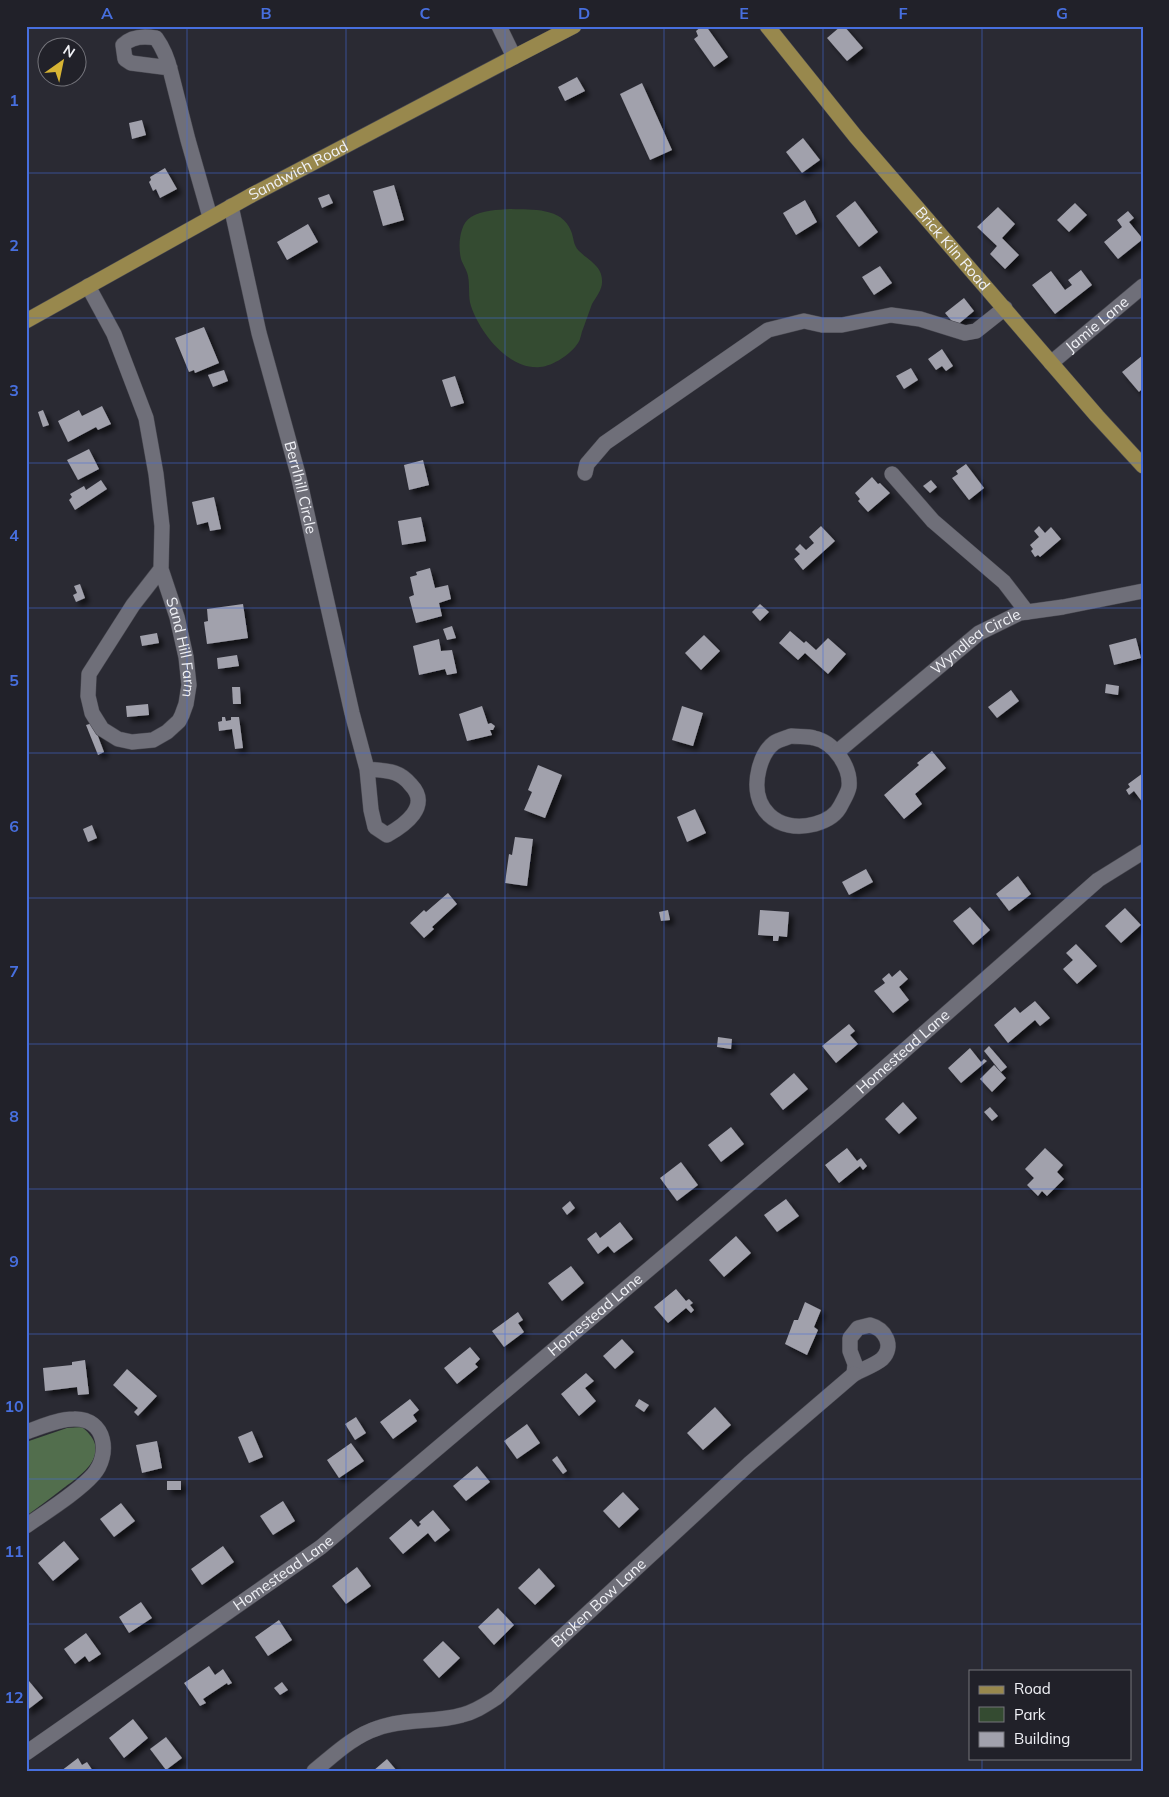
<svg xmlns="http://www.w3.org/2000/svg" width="1169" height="1797" font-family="Mulish,sans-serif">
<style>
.green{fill:#344b31}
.forest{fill:#526e4d}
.building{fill:#a1a1ac;filter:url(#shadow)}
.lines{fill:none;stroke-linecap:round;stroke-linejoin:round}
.minor-casing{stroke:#484850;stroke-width:16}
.major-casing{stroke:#484850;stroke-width:16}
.minor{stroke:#6f6f79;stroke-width:15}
.major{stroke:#98884d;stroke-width:15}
.grid{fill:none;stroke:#476fde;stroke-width:1;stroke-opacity:0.55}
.labels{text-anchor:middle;stroke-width:5;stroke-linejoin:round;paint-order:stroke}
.street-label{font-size:15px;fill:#f0f1f6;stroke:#212129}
.neatline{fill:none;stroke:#476fde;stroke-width:2}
.grid-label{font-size:16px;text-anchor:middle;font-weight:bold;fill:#476fde}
</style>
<defs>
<filter id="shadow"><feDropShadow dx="4.5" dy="4.5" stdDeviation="2.5" flood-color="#0009"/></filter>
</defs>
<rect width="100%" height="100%" fill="#2a2a33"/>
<path class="green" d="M511 209C532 210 562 207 571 231 574 238 573 245 579 251 588 260 602 266 602 280 603 289 596 297 592 304 589 312 586 321 583 329 581 333 581 339 578 343 571 354 553 366 540 367 509 370 480 333 471 306 468 297 470 286 468 276 467 270 463 265 461 259 458 247 459 224 471 217 482 210 499 210 511 209Z"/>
<path class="forest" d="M82 1427C114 1453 83 1474 61 1490 50 1499 38 1507 26 1516V1442L67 1428Z"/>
<g class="building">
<polygon points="702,26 706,26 728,57 714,67 694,39 698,36 696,31"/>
<polygon points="841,26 844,26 863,48 847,61 827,38"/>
<polygon points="577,77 585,91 565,101 558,87"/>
<polygon points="642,83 672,150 650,160 620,94"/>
<polygon points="142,120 146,135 132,139 129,123"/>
<polygon points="803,138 820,160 802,173 786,152"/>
<polygon points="165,168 177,189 160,198 156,189 153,191 149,182 151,180 150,177"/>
<polygon points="394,185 404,220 383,226 373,191"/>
<polygon points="329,194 333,203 322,208 318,198"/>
<polygon points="805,200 817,222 796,235 783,213"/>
<polygon points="855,201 878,232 859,247 836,216"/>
<polygon points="1075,203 1087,215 1069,232 1057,220"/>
<polygon points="998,207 1015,224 1002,238 1019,255 1005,269 990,254 997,246 977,227"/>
<polygon points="1128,211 1134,218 1129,222 1143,239 1118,259 1104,242 1122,227 1117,220"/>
<polygon points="308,224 318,242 287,260 277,242"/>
<polygon points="880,266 892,283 874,295 862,277"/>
<polygon points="1081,270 1092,285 1055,314 1032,285 1051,271 1065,290 1072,285 1068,280"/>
<polygon points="964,298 974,311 956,326 945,313"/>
<polygon points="204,327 219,363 195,373 194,370 189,372 175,338"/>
<polygon points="942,349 953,366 946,371 942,366 936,370 928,359"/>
<polygon points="1143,355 1143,388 1139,392 1122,372"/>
<polygon points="911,368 918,380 904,389 896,376"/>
<polygon points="224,370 228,381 213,387 208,375"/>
<polygon points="455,376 464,403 451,407 442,380"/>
<polygon points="102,406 111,424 98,430 96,427 68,442 58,421 79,410 82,416"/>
<polygon points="43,410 49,425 43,427 38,412"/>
<polygon points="89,449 99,469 78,480 67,460"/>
<polygon points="423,460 429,485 409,490 404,465"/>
<polygon points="966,464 984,488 969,500 952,478 958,474 956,471"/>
<polygon points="872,477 878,484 880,483 890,493 868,512 858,501 860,499 855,493"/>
<polygon points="101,480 107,489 75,510 69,500 72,497 70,494 84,486 86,490"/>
<polygon points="931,480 937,487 930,493 923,486"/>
<polygon points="214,497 221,529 210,531 208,522 197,525 192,502"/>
<polygon points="421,517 426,541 402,545 398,521"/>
<polygon points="821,526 835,541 803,570 794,559 800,554 795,549 800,544 806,550 814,543 809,537"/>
<polygon points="1039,526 1045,533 1051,527 1061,539 1040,557 1038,555 1035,557 1031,551 1033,549 1030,545 1039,537 1034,531"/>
<polygon points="430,568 435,588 448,585 451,599 439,603 442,616 416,623 409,597 414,595 410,577 417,575 416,572"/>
<polygon points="80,584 85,598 76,602 73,595 77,593 74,586"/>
<polygon points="243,604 248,638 207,644 204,622 208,621 207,609"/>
<polygon points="760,604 769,612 760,621 752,612"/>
<polygon points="452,626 456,638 447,640 443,629"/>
<polygon points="790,631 804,643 806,641 816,650 828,638 846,654 828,674 805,653 798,660 779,643"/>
<polygon points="157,633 159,643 142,646 140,636"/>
<polygon points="704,635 720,651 701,670 685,653"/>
<polygon points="1136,638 1141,658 1114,665 1109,645"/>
<polygon points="439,639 441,651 452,650 457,673 447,675 445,669 419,675 413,646"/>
<polygon points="237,655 239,666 218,669 217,658"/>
<polygon points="1106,684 1119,686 1118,695 1105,693"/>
<polygon points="232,687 240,687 241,704 233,704"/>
<polygon points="1011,690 1019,701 997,718 988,707"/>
<polygon points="148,704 149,715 127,717 126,706"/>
<polygon points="482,706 488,724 491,723 495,726 493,730 490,730 492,735 467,741 459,714"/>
<polygon points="682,706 703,713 693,746 672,740"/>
<polygon points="222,717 225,717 226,721 231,720 231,717 239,717 243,748 235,749 232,729 219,731 218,722 222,721"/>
<polygon points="93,723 104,752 98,755 86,725"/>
<polygon points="932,751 946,768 915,794 922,804 904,819 884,795 919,765 917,763"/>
<polygon points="538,765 562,775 545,818 524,810 532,792 528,790"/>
<polygon points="1143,773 1143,803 1134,791 1129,795 1126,790 1130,787 1128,784"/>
<polygon points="695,809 706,833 687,842 677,817"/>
<polygon points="92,825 97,838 88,842 83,829"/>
<polygon points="515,837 533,839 527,886 505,883 509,854 512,855"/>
<polygon points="866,869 873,882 849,895 842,882"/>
<polygon points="1018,876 1031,894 1009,911 996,894"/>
<polygon points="448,893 457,904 432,927 434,929 424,938 410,923 424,910 426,912"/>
<polygon points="970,907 990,930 973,945 953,921"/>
<polygon points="1125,908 1141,925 1121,943 1105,926"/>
<polygon points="668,910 670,920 661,921 659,912"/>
<polygon points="760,910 789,912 787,937 779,936 778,941 773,941 773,936 758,935"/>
<polygon points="1076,944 1097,966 1077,984 1063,969 1073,960 1066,953"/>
<polygon points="900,970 908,979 899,987 909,1000 893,1013 874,991 885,983 882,979 889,973 892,977"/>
<polygon points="1035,1001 1050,1018 1040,1026 1035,1020 1008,1043 994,1025 1015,1007 1020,1013"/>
<polygon points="849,1024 855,1031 850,1035 858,1044 836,1063 822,1046"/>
<polygon points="718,1037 732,1039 731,1049 717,1047"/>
<polygon points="989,1046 1007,1067 1001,1072 984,1051"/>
<polygon points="970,1048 981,1062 984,1059 987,1061 961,1083 948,1068"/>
<polygon points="994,1065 1006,1078 992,1092 980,1079"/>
<polygon points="794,1073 808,1089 783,1110 770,1094"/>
<polygon points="903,1102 917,1118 899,1134 885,1119"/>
<polygon points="990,1107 998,1116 992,1121 984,1112"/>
<polygon points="731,1127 744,1144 721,1162 708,1145"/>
<polygon points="847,1148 857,1161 861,1158 867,1166 863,1170 860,1166 839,1183 825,1165"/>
<polygon points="1045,1148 1063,1165 1057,1172 1064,1179 1047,1196 1042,1191 1038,1196 1027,1185 1034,1178 1025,1169"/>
<polygon points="681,1162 698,1185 677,1201 660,1178"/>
<polygon points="786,1199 799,1216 777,1232 764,1215"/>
<polygon points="570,1201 575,1208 567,1215 562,1208"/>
<polygon points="620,1222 633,1239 614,1253 608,1246 598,1254 587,1239 596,1232 600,1238"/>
<polygon points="736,1236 751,1253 724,1277 709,1260"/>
<polygon points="571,1266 584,1283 562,1301 548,1283"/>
<polygon points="676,1289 686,1301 689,1299 693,1303 690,1305 694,1310 691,1313 686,1308 668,1323 654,1307"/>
<polygon points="805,1302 821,1310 814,1327 818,1330 807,1355 785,1344 794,1320 798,1320"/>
<polygon points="518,1312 523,1320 518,1323 524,1332 504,1347 492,1331"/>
<polygon points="622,1339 634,1352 615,1369 603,1356"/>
<polygon points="470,1347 480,1359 475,1364 478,1367 457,1384 444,1368"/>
<polygon points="85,1360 89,1394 78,1395 77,1387 45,1391 43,1368 72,1365 72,1362"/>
<polygon points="127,1369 157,1396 138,1416 134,1412 138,1408 113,1385"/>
<polygon points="586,1373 594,1381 585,1388 596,1401 579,1416 561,1394"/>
<polygon points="410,1399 419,1410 413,1415 417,1421 393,1439 380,1422"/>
<polygon points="639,1399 649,1405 644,1412 635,1406"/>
<polygon points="715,1407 731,1425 703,1450 687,1433"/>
<polygon points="356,1417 366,1433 355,1440 345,1424"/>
<polygon points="527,1424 540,1443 517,1459 504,1441"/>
<polygon points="252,1431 263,1457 249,1463 238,1437"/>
<polygon points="157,1441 162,1468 142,1473 136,1445"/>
<polygon points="351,1443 364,1461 339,1478 327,1460"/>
<polygon points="557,1456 567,1471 563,1474 552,1460"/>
<polygon points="477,1466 490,1482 466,1501 453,1486"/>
<rect x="167" y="1481" width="14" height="9"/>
<polygon points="623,1492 639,1509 619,1528 603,1511"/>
<polygon points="283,1501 295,1521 273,1535 260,1516"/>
<polygon points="121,1503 135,1521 114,1537 100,1519"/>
<polygon points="433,1510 450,1530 435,1542 428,1533 403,1554 389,1538 411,1519 418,1527 421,1524 419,1522"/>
<polygon points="64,1541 79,1559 53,1581 38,1563"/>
<polygon points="223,1546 234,1562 202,1585 191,1569"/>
<polygon points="357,1567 371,1586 346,1604 332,1586"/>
<polygon points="539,1568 555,1586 535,1605 518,1588"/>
<polygon points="141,1602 152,1618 129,1633 119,1617"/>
<polygon points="498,1608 514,1625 494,1645 478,1627"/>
<polygon points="279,1620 292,1640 268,1656 255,1637"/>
<polygon points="86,1633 101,1654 89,1662 85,1656 75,1664 64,1649"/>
<polygon points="443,1641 460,1658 439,1678 423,1660"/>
<polygon points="209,1666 215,1675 223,1669 232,1683 228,1685 227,1683 203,1699 206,1703 200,1706 184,1683"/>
<polygon points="29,1681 43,1698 26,1711 26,1683"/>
<polygon points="282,1682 288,1690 280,1695 274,1688"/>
<polygon points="133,1719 148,1738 124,1758 109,1738"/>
<polygon points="166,1737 182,1758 166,1770 150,1749"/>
<polygon points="78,1758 82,1765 87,1762 93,1771 61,1771"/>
<polygon points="387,1759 397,1771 373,1771"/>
</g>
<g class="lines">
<g class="minor-casing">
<g id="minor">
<polyline points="499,26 514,57"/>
<path d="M170 68 131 63 125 59 123 45C132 36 145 36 156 38 164 49 168 60 171 73L188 140 210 217"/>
<path id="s1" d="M231 206 259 333 298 474 352 713 367 769 371 810 375 827 387 835C405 825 431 806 411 785 407 780 401 775 395 773 386 770 376 770 367 769"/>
<path id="s2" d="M88 286 114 334 146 418 156 474 162 526 161 569 177 617 186 657 189 685 186 704 182 715 179 721 167 732 153 740 132 742 118 739 102 729 92 713 88 696 89 674 133 605 161 569"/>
<path id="s3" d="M1051 363 1143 286"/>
<polyline points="585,473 587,464 605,443 768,330 804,321 822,325 842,325 891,315 920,319 965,333 976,331 1005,308"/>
<polyline points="892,474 933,521 1004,582 1027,612"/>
<path d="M791 736C799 737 807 736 814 738 834 742 851 767 849 787 848 793 844 799 841 805 836 816 826 821 815 824 777 834 749 808 759 769 761 761 766 749 774 743 778 740 786 738 791 736Z"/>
<path id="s4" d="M837 752 979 633 1020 613 1063 607 1143 591"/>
<path d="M870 1325C885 1329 895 1346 882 1359 875 1365 863 1369 854 1374L855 1364 850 1351V1338L858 1328Z"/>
<path d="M26 1432C41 1427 58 1419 74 1419 106 1418 111 1455 93 1475 78 1492 46 1512 26 1526"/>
<path id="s5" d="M26 1753 321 1547 838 1109 1098 880 1143 852"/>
<path id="s6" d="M314 1771C334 1755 353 1736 378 1728 405 1718 435 1723 462 1715 475 1712 485 1705 496 1698L749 1464 854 1374"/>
</g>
</g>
<g class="major-casing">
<g id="major">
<path id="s7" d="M767 26 856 137 1097 416 1143 466"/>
<path id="s8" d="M26 321 250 196 514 57 574 26"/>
</g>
</g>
<use href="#minor" class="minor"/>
<use href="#major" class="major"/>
</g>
<path class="grid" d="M187 26V1771M346 26V1771M505 26V1771M664 26V1771M823 26V1771M982 26V1671M26 173H1143M26 318H1143M26 463H1143M26 608H1143M26 753H1143M26 898H1143M26 1044H1143M26 1189H1143M26 1334H1143M26 1479H1143M26 1624H1143M982 1758V1771"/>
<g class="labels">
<g class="street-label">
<text dy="5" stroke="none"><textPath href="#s8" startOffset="311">Sandwich Road</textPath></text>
<text dy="5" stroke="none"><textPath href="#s7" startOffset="290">Brick Kiln Road</textPath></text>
<text dy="5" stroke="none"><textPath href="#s3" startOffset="60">Jamie Lane</textPath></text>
<text dy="5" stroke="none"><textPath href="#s1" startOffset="290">BerrIhill Circle</textPath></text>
<text dy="5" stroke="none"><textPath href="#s4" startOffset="178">Wyndlea Circle</textPath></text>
<text dy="5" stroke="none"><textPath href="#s2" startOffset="378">Sand Hill Farm</textPath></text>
<text dy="5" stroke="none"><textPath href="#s5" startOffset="1124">Homestead Lane</textPath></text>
<text dy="5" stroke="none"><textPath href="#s5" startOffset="719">Homestead Lane</textPath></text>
<text dy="5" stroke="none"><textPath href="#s5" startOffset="314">Homestead Lane</textPath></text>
<text dy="5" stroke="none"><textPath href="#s6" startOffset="341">Broken Bow Lane</textPath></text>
</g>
</g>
<rect width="1169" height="1797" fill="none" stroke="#212129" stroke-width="55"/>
<rect x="969" y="1670" width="162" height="90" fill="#212129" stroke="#74747b"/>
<rect x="979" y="1686" width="25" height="8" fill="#98884d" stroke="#74747b"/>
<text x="1014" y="1694" font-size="15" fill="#f0f1f6">Road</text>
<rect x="979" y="1707" width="25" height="15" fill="#344b31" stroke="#74747b"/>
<text x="1014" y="1720" font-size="15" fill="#f0f1f6">Park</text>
<rect x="979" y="1732" width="25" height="15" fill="#a1a1ac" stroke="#74747b"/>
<text x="1014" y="1744" font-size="15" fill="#f0f1f6">Building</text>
<g transform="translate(62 62) rotate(33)"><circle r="24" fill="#212129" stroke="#74747b"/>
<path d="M0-4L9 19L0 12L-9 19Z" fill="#d7b434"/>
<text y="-8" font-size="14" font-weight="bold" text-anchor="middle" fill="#f0f1f6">N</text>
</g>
<rect x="28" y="28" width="1114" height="1742" class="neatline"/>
<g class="grid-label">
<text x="107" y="19">A</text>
<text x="266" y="19">B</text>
<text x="425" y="19">C</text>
<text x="584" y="19">D</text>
<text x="744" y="19">E</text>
<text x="903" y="19">F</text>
<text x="1062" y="19">G</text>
<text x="14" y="106">1</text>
<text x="14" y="251">2</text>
<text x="14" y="396">3</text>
<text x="14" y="541">4</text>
<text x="14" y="686">5</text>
<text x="14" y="832">6</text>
<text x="14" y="977">7</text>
<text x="14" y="1122">8</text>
<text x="14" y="1267">9</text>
<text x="14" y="1412">10</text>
<text x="14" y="1557">11</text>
<text x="14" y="1703">12</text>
</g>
</svg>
